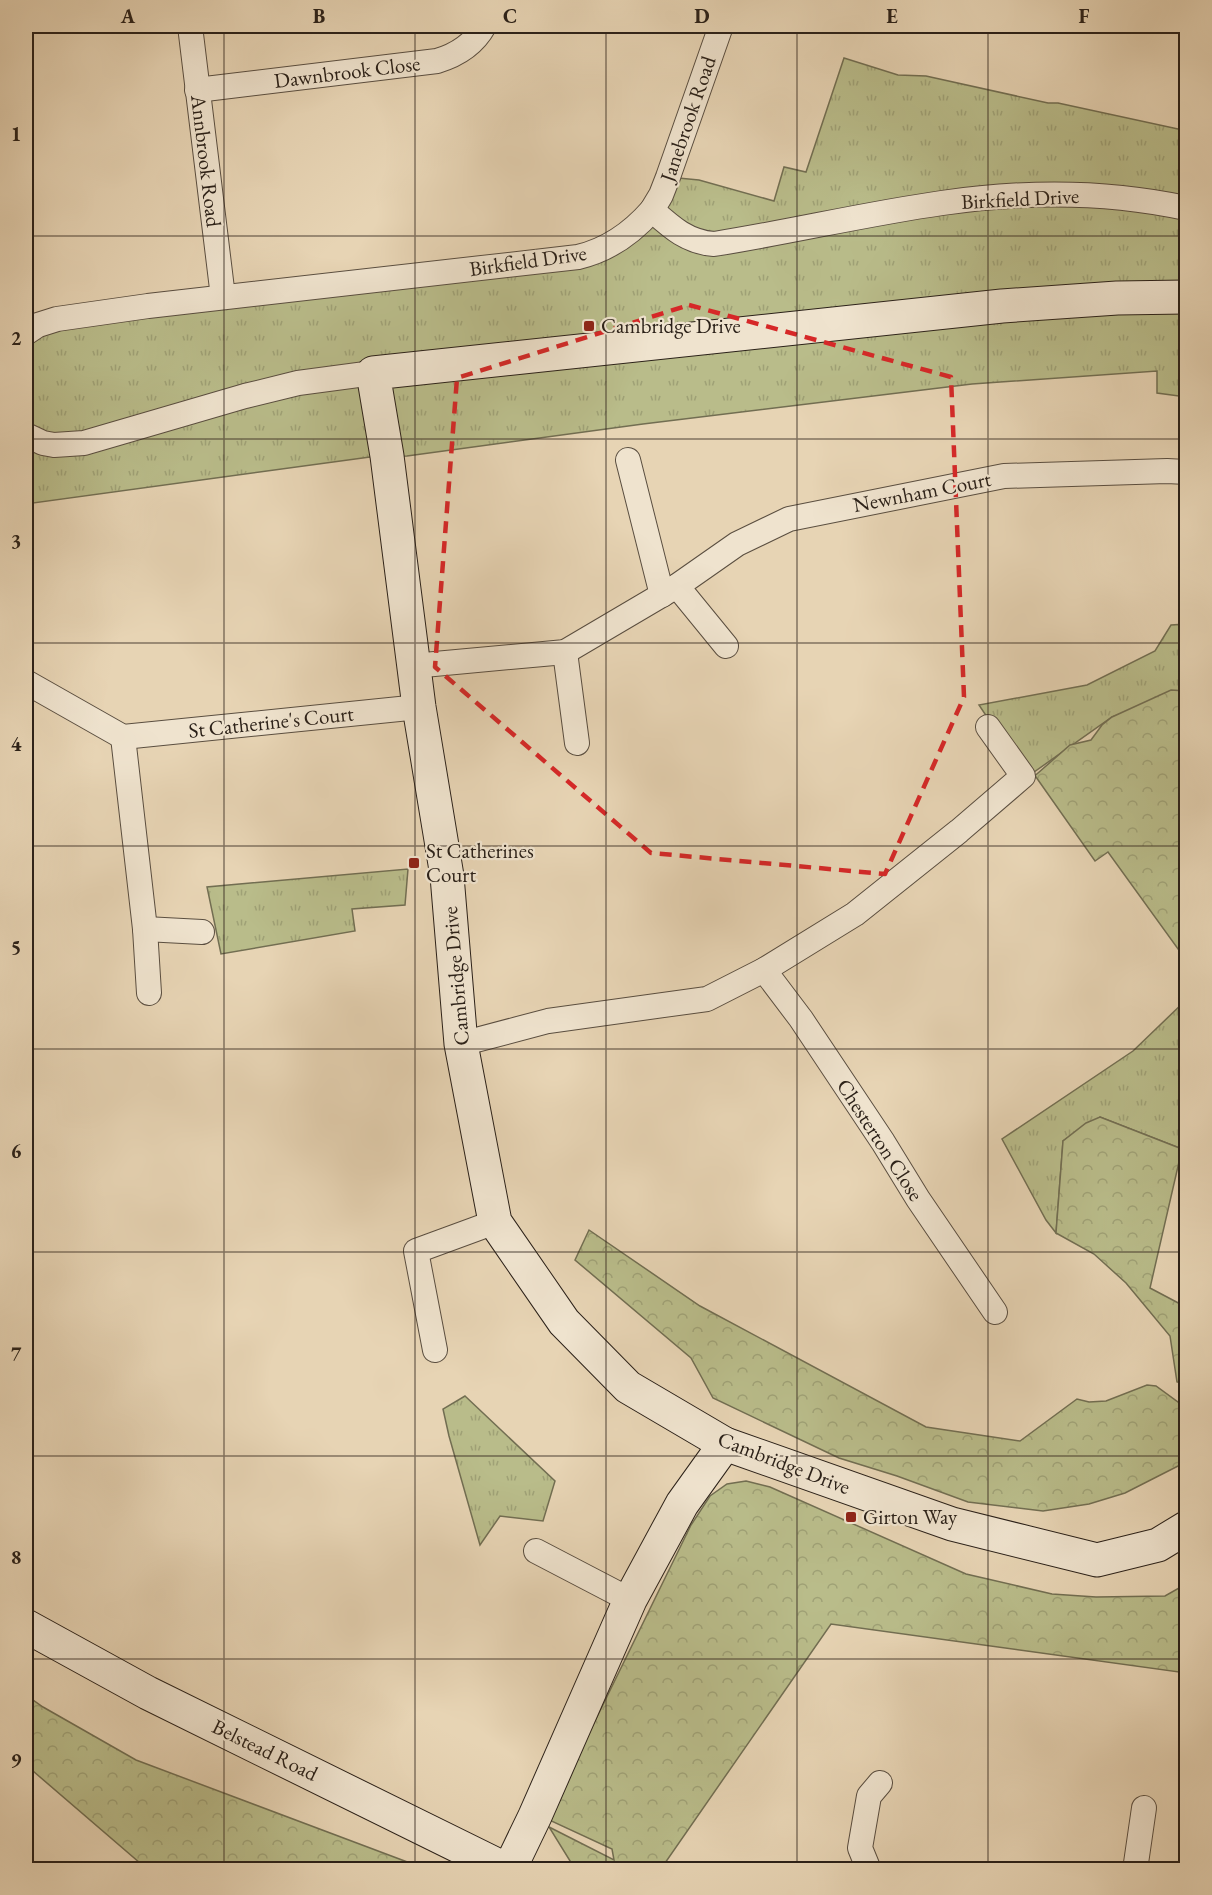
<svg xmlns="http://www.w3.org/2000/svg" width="1212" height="1895" font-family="'EB Garamond',serif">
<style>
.grass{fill:url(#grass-tufts);stroke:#726e52;stroke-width:1.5}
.forest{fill:url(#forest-crowns);stroke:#726e52;stroke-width:1.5}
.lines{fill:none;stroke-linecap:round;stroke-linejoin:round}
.street-casing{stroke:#5a4e40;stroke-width:26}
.secondary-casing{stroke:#2b2119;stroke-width:35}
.street{stroke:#efe3ce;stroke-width:24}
.secondary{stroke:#efe3ce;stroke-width:33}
.marked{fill:none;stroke:#d62828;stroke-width:4.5;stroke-dasharray:12 8;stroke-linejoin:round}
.grid{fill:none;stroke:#2b2119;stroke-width:1.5;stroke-opacity:0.55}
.poi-dot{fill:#8f2418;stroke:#efe3ce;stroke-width:2}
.labels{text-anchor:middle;stroke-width:4.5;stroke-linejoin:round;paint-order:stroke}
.street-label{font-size:21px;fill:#2b2119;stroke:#efe3ce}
.poi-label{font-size:21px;fill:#2b2119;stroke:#efe3ce;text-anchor:start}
.neatline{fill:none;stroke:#2b2119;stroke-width:2}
.grid-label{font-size:20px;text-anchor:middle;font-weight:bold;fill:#2b2119}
</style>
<defs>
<pattern id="grass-tufts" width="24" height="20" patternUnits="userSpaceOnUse" patternTransform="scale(1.5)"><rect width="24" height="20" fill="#b9bc8a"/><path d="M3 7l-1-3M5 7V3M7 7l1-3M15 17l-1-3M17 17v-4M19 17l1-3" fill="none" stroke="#9fa176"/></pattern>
<pattern id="forest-crowns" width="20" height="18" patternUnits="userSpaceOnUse" patternTransform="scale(1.5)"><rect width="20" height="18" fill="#b9bc8a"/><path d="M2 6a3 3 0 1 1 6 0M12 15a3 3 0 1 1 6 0" fill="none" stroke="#9fa176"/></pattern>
</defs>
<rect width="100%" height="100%" fill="#e7d4b4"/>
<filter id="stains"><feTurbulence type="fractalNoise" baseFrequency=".00333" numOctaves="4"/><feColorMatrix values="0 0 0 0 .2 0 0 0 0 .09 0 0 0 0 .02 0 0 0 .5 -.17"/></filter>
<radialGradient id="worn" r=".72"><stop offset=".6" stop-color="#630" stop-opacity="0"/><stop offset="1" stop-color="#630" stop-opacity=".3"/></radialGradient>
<g class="grass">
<polygon points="844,58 898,75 926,76 1048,103 1058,103 1178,129 1186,128 1186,397 1157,393 1157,371 972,384 643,424 407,456 370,457 26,504 26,321 603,250 668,177 699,180 774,201 784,167 806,172"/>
<polygon points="1186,624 1186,691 1112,717 1027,777 979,705 1087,685 1155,651 1171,625"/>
<polygon points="408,869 405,905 352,909 355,931 221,954 207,887"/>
<polygon points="1186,1000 1186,1138 1182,1149 1100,1117 1063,1141 1056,1233 1046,1220 1002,1139 1133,1051"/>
<polygon points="465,1396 555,1481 543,1521 500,1516 480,1545 449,1436 443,1409"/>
</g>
<g class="forest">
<polygon points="1171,690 1186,691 1186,960 1108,852 1095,861 1036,777 1030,780 1070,745 1091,740 1102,725 1112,717"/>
<polygon points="1100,1117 1182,1149 1150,1288 1186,1307 1186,1384 1177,1382 1170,1336 1126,1283 1094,1254 1056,1233 1063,1141 1086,1123"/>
<polygon points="589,1230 700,1306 926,1427 1020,1441 1077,1399 1089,1402 1106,1401 1147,1385 1156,1386 1186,1408 1186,1462 1125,1493 1089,1504 1043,1511 968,1502 897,1476 839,1458 713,1398 691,1358 575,1260"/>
<polygon points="746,1481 770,1487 966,1574 1052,1594 1096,1597 1165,1596 1186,1584 1186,1673 831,1624 665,1863 669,1869 620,1870 619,1868 619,1870 575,1869 549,1827 614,1860 612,1849 547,1819 691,1525 710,1496 727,1484"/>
<polygon points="26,1695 43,1707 136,1760 426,1869 147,1869 26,1765"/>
</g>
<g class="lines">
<g class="street-casing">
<g id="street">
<polyline points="190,26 223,297"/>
<path d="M197 90 437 61C457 55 474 44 484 26"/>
<polyline points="652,210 661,195 668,177 721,26"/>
<path d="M26 333 38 325 57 319 148 306 578 257C608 250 631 234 652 210 671 227 687 242 714 244 790 232 865 214 942 203 1023 191 1107 191 1186 208"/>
<polyline points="26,435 43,443 54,445 84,443 245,396 298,383 373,373"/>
<polyline points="628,460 662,595"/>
<polyline points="677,586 726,646"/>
<polyline points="565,652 577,743"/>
<polyline points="413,666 565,652 677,586 737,544 789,519 1004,476 1167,471 1186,472"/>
<polyline points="26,682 123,737 419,707"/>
<polyline points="123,737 145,929 149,993"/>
<polyline points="145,929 202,932"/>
<polyline points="764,970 801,1019 883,1142 918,1199 995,1312"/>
<polyline points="461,1044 548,1021 707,999 764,970 855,914 959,831 1023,776 988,727"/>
<polyline points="435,1350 416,1251 495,1222"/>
<polyline points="536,1551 630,1600"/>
<polyline points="869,1870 860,1848 869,1796 880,1783"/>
<polyline points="1135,1870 1144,1808"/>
</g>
</g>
<g class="secondary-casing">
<g id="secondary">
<polyline points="1186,297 1117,298 1002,306 373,373 387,456 419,707 447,876 461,1044 495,1222 564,1322 628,1387 725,1444 952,1524 1097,1560 1158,1545 1186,1528"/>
<polyline points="26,1626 148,1693 507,1870"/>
<polyline points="509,1870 535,1816 630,1600 682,1504 725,1444"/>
</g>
</g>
<use href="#street" class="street"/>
<use href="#secondary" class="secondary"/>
</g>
<path class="marked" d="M689 305 951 377 964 697 885 874 651 853 435 667 457 378Z"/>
<path class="grid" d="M224 26V1870M415 26V1870M606 26V1870M797 26V1870M988 26V1870M26 236H1186M26 439H1186M26 643H1186M26 846H1186M26 1049H1186M26 1252H1186M26 1456H1186M26 1659H1186"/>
<g class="poi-dot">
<rect x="583" y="320" width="12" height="12" rx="3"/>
<rect x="408" y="857" width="12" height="12" rx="3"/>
<rect x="845" y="1511" width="12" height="12" rx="3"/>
</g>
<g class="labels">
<g class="street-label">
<text transform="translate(347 72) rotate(-7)" y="7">Dawnbrook Close</text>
<text transform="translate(688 119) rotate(-71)" y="7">Janebrook Road</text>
<text transform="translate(206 161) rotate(83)" y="7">Annbrook Road</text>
<text transform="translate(1020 199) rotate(-3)" y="7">Birkfield Drive</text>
<text transform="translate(528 261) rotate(-8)" y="7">Birkfield Drive</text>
<text transform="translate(922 492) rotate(-11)" y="7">Newnham Court</text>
<text transform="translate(271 722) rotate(-6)" y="7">St Catherine's Court</text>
<text transform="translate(456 976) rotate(-95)" y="7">Cambridge Drive</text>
<text transform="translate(880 1140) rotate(57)" y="7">Chesterton Close</text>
<text transform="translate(784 1463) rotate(21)" y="7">Cambridge Drive</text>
<text transform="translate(265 1750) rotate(26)" y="7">Belstead Road</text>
</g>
<g class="poi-label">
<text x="601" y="333">Cambridge Drive</text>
<text x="426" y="858">St Catherines<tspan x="426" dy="24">Court</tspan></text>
<text x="863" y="1524">Girton Way</text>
</g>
</g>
<rect width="1212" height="1895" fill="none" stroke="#e7d4b4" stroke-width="66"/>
<rect x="33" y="33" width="1146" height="1829" class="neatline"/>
<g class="grid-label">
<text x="128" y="23">A</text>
<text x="319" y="23">B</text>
<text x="510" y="23">C</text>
<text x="702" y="23">D</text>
<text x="892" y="23">E</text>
<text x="1084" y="23">F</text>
<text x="16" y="141">1</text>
<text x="16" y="345">2</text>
<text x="16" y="548">3</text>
<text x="16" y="751">4</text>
<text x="16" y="954">5</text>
<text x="16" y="1158">6</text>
<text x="16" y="1361">7</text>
<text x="16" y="1564">8</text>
<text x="16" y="1767">9</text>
</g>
<rect width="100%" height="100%" filter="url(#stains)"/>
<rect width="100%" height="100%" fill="url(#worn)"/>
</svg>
